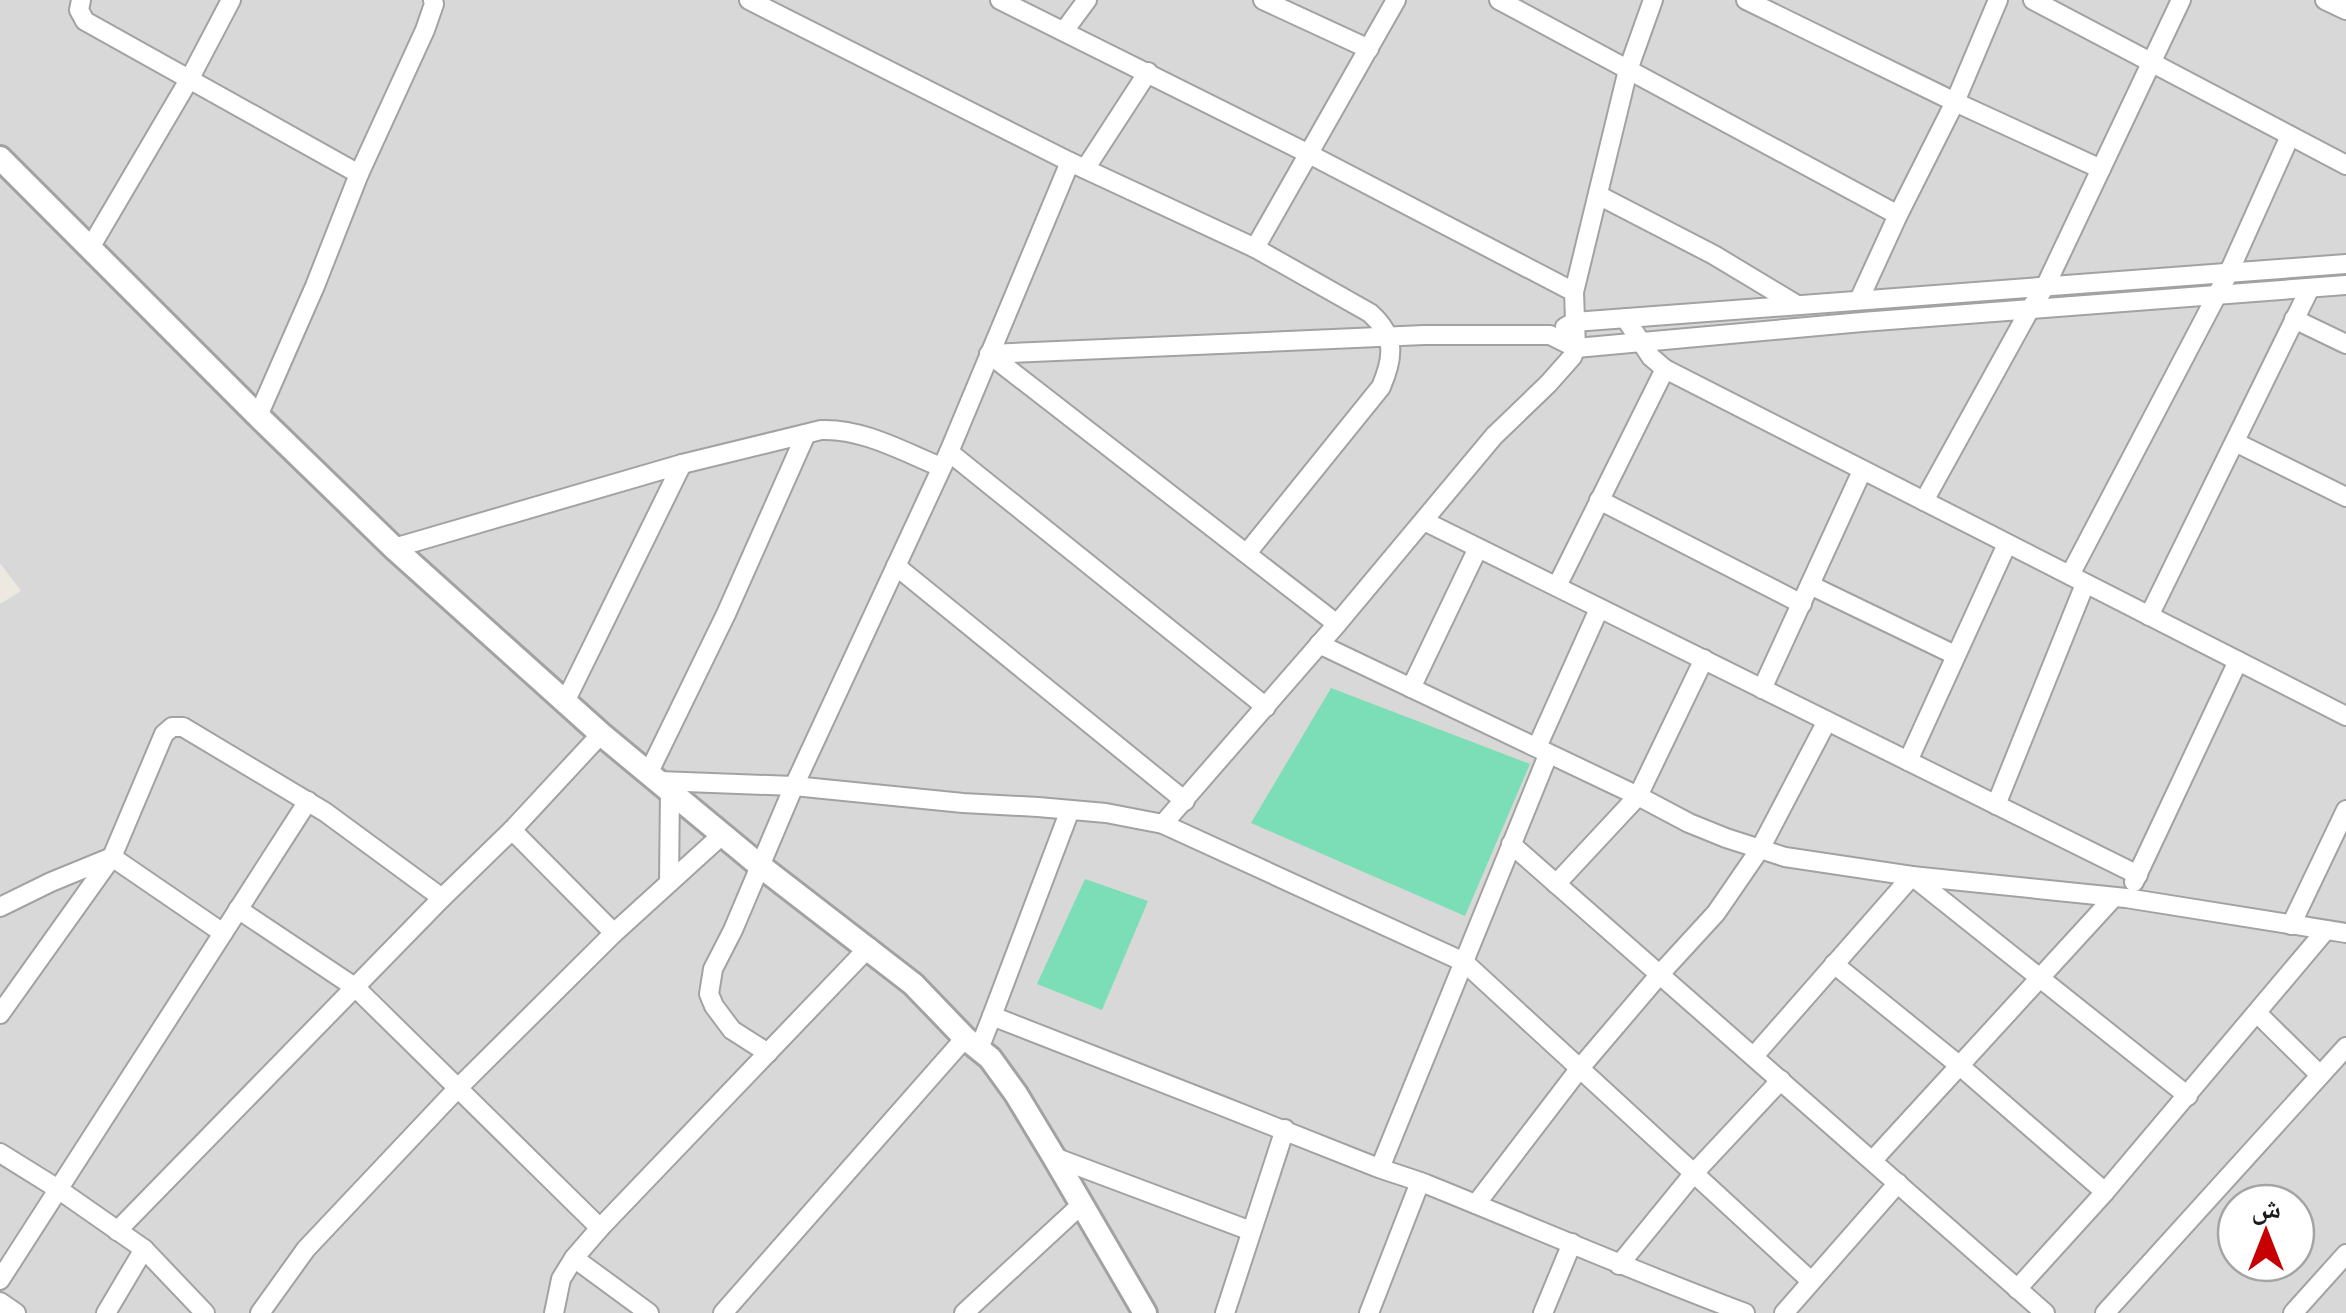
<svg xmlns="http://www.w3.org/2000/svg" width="2346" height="1313" font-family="'DM Sans','Noto Naskh Arabic',sans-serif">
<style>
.residential{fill:#d9d8d8;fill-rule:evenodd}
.pitch{fill:#7cdeb6}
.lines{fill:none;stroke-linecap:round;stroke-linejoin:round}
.minor-casing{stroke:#a2a2a2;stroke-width:22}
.tertiary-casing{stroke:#a2a2a2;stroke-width:28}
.minor{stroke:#fff;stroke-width:18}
.tertiary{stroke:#fff;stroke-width:22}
</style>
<rect width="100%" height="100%" fill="#ede8e0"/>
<path class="residential" d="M0 0H2346V1313H0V604L21 591 0 563ZM2236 1203H2296V1263H2236Z"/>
<g class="pitch">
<polygon points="1331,688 1530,764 1465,916 1251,823"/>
<polygon points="1085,879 1148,901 1102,1010 1037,984"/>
</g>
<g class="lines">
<g class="minor-casing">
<g id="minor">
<polyline points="81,0 79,10 85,21 359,174"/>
<path d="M749 0 1070 162 1255 248 1370 313C1396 336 1394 357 1381 387L1247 553"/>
<polyline points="1000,0 1309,154 1574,292"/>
<polyline points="1263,0 1369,49"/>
<polyline points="1499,0 1898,215"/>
<polyline points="1746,0 1955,102 2101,169"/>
<polyline points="2033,0 2346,165"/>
<polyline points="2325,0 2346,10"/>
<polyline points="1064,31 1087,0"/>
<polyline points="1085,169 1148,72"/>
<polyline points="1598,195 1714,255 1797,305"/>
<polyline points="90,248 190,78 231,0"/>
<polyline points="1255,248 1396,0"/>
<polyline points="1859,300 1898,215 1955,102 1998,0"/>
<polyline points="1625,318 1651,357 1665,369 2346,716"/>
<polyline points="2294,319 2346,344"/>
<polyline points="1565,327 1574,322 2346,264"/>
<polyline points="989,354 1424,335 1550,335 1576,348 1862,322 2346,285"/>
<polyline points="989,354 1337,624"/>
<polyline points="258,416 315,286 359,174 425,30 434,4 433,0"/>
<polyline points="2235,442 2346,497"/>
<polyline points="949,452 1266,707"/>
<polyline points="1599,500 1802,604"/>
<polyline points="1924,501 2030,309 2045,287 2181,0"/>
<polyline points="1424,521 2138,875"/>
<path d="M394 548 682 464 821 430C862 428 904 452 941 467"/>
<polyline points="896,566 1185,801"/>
<polyline points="2070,575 2229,272 2290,136"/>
<polyline points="1810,585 1955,655"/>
<polyline points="1557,586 1665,369"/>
<polyline points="2149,616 2310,288"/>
<polyline points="1319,644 1638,796 1689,823 1726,838 1785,857 1912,876 2126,898 2346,933"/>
<polyline points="1411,688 1478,548"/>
<polyline points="1762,689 1862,471"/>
<polyline points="565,702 682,464"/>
<polyline points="1537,747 1599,609"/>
<polyline points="1908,761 2007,544"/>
<polyline points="649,772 726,614 806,434"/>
<polyline points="659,781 794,786 963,803 1038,807 1106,813 1163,824 1464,962 1811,1281"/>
<polyline points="1996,805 2085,584"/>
<polyline points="1163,824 1337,624 1494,436 1548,384 1572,357 1576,348 1574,292 1628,70 1653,0"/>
<polyline points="512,830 614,933"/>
<polyline points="1511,844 2045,1313"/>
<polyline points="2134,882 2238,661"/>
<polyline points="669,883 670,790"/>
<polyline points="1556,884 1638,796 1704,659"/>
<polyline points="0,907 51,882 112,857 223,933"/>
<polyline points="238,909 356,988 600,1228"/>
<polyline points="2291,925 2346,810"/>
<polyline points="1834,964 1960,1066 2105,1192"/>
<polyline points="2257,1013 2320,1075"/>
<polyline points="0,1014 112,857 164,734 172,727 183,727 325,812 442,898"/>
<polyline points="992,1016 1070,810"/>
<path d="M979 1049 992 1016C1121 1066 1248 1116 1376 1167 1393 1173 1410 1178 1426 1184 1533 1227 1638 1273 1745 1313"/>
<polyline points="768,1053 732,1030 714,1006 709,994 713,969 733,930 794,786 949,452 1070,162"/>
<polyline points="1754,1056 1912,876 2188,1096"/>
<polyline points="0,1153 58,1189 144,1249 205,1313"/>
<polyline points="1054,1157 1251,1231"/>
<polyline points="1873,1160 2114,897"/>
<polyline points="1380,1168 1548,755"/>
<polyline points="1476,1204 1580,1068 1660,974 1716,913 1760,849 1827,721"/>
<polyline points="117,1231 442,898 512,830 601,734"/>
<polyline points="574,1258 649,1313"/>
<polyline points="1619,1265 1694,1173 1781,1080"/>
<polyline points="0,1280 308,801"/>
<polyline points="2017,1289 2105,1192 2326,930"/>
<polyline points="0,1302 16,1313"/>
<polyline points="106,1313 144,1249"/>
<polyline points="260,1313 306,1249 457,1089 614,933 723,834"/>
<polyline points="554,1313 561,1279 574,1258 600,1228 869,947"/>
<polyline points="723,1313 965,1038"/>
<polyline points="964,1313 1082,1204"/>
<polyline points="1225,1313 1285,1129"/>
<polyline points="1369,1313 1420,1182"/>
<polyline points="1543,1313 1572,1243"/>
<polyline points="1784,1313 1898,1183"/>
<polyline points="2105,1313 2346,1047"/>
<polyline points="2293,1313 2346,1254"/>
</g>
</g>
<g class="tertiary-casing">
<polyline id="tertiary" points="0,158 258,416 394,548 601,734 759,865 913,984 965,1038 990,1058 1016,1094 1054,1157 1145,1313"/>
</g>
<use href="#minor" class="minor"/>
<use href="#tertiary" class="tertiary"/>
</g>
<g transform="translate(2266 1233)"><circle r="48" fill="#ffffff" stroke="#a4a4a4" stroke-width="2.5"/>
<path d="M0-8L18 38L0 25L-18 38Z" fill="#c60003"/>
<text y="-15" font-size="28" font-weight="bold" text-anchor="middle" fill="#1b1b1b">ش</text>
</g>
</svg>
